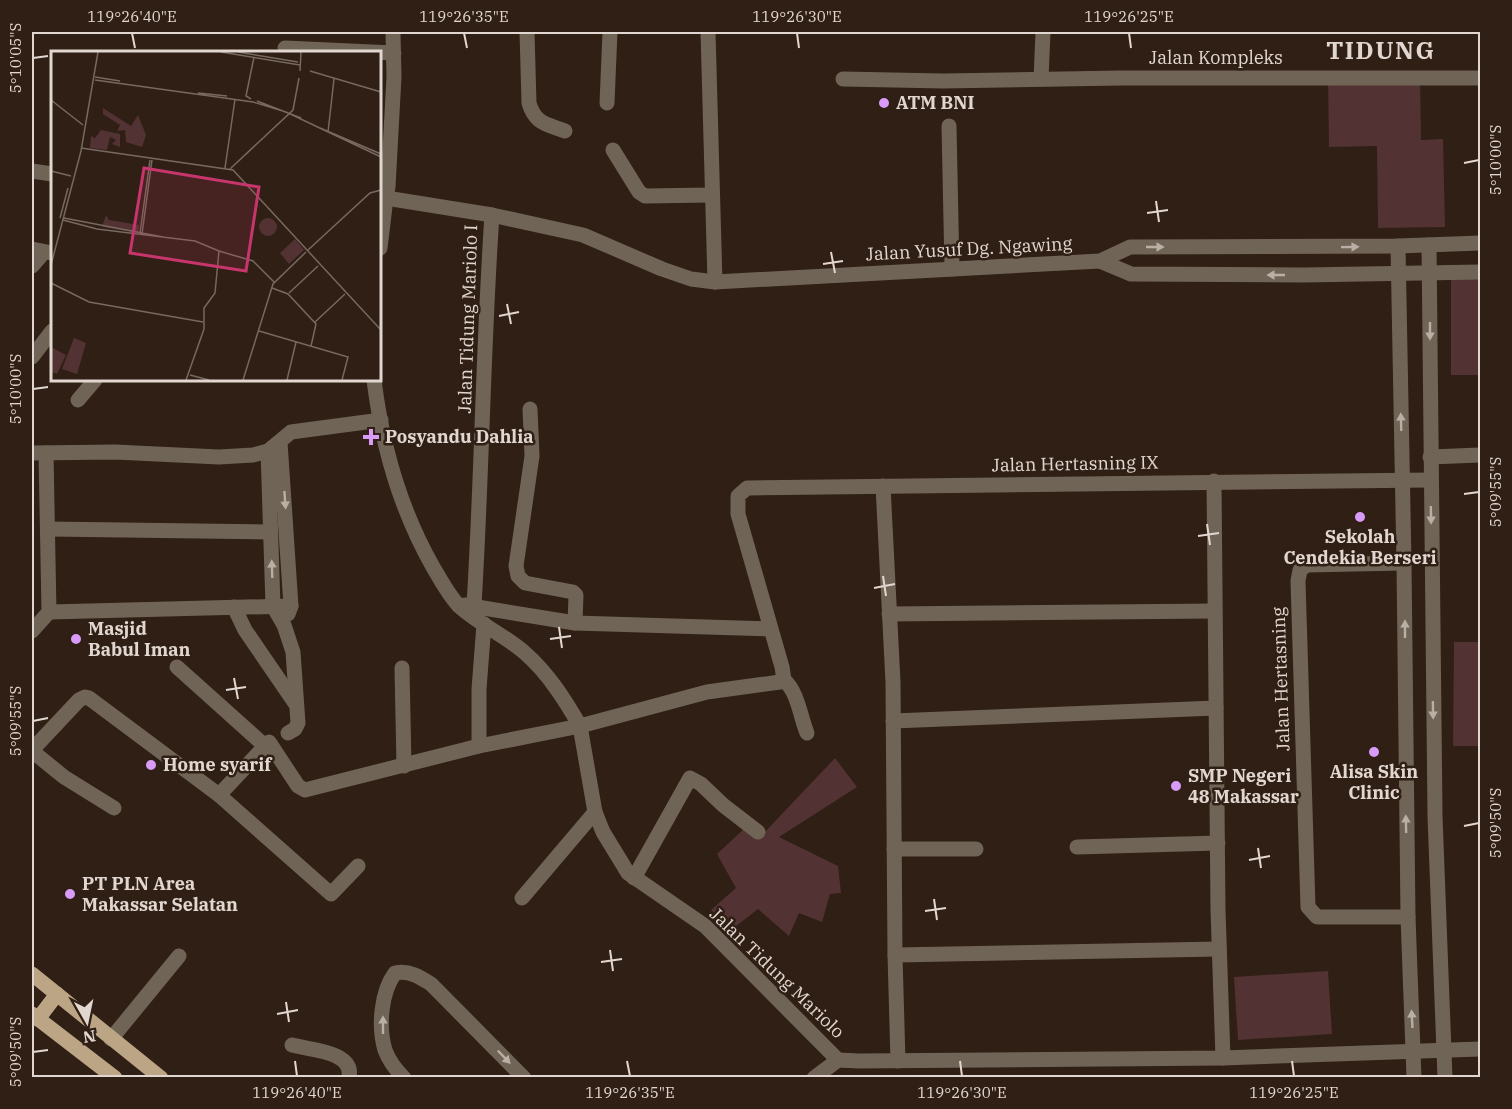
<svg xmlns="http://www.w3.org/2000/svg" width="1512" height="1109" font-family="'IBM Plex Serif',serif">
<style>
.green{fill:#533234}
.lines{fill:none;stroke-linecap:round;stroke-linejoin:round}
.minor{stroke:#6f6455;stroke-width:15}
.major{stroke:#bba585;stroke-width:15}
.oneway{fill:#baafa5}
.ticks{fill:none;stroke:#e2d7d0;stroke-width:2}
.poi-dot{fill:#d89bf8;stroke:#2f1f14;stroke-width:2}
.labels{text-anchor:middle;stroke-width:5;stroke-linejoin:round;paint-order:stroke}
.street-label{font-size:18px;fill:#e2d7d0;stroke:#2f1f14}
.poi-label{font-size:18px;font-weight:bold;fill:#e2d7d0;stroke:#2f1f14;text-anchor:start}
.district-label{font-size:24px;font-weight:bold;letter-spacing:1.5px;fill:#e2d7d0;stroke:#2f1f14}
.inset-road{fill:none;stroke:#77695f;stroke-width:1.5}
.view{fill:#c7356d;fill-opacity:0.15;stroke:#c7356d;stroke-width:3}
.inset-edge{fill:none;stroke:#e2d7d0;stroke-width:3}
.neatline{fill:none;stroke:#e2d7d0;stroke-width:2}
.ticks-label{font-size:15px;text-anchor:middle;fill:#e2d7d0}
</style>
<rect width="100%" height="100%" fill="#2f1f14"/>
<g class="green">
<polygon points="1420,74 1421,140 1443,139 1445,227 1378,228 1377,146 1329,147 1328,75"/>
<rect x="1451" y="277" width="29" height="98"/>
<polygon points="1454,642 1480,642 1480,746 1453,746"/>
<polygon points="835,758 857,787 779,837 838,866 841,893 830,894 822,922 799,913 789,936 758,909 731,930 711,910 736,888 717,854 746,827 763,834"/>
<polygon points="1328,971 1332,1034 1238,1040 1234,977"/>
</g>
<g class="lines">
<g class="minor">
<path d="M527 32 529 103C535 124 547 124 565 131"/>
<polyline points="708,32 715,282"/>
<polyline points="285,48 394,53"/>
<polyline points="843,79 943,81 1121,78 1480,78"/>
<polyline points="1041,79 1043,32"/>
<polyline points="607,103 610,32"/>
<polyline points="949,126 952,269"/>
<polyline points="613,150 639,192 645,196 711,195"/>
<polyline points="32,171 52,174"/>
<polyline points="380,198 386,198 388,187 394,77 393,32"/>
<polyline points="1429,245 1435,816 1445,1078"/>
<polyline points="1398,246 1404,563 1408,917 1414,1078"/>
<polyline points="380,248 386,198 492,215 583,235 662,269 691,279 715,282 1100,261 1130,247 1398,246 1480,243"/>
<polyline points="32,249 52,253"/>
<polyline points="1100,261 1131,274 1304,275 1480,272"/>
<polyline points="32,266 44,252"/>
<polyline points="32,357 52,331"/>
<path d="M374 380C382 445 400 509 433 567 440 579 448 594 458 605 478 624 505 635 525 653 548 673 565 700 580 726L595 812 603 832 628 873 705 926 838 1060"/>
<polyline points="78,400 95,380"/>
<polyline points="530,409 532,456 516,566 518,576 525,583 573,592 576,595 575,623"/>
<polyline points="280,442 291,606 288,614"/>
<polyline points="268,451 273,606 284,625 293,652 298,723 295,729 288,733"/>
<polyline points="32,453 115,452 219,457 253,455 268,451 291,432 381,420"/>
<polyline points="1430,457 1480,455"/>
<polyline points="1214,481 1218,910 1223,1058"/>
<polyline points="883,486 893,682 895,955 898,1061"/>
<polyline points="48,529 270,532"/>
<polyline points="1404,563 1307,565 1300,570 1298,581 1308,907 1317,917 1408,917"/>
<polyline points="465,605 575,623 770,629"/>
<path d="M474 605C482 475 483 345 492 215"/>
<polyline points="234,607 245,630 295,703"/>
<polyline points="49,612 291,606"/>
<polyline points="889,614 1214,611"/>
<polyline points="32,631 49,612 46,453"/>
<polyline points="177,667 264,745"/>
<polyline points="402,668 404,766"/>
<path d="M784 680C798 692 800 716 807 733"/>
<polyline points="893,721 1216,708"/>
<polyline points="479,746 479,689 484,624"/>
<polyline points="32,750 79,700 85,697 89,698 219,795 331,894 358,866"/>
<polyline points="32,751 64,777 114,808"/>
<polyline points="219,795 269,742 298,786 305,790 479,746 580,726 707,692 780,682 784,680 782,667 738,514 738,496 747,488 1430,480"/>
<polyline points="1077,847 1218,843"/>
<polyline points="894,849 976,849"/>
<polyline points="634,878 690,778 701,784 723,805 758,832"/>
<polyline points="522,898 595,812"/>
<polyline points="895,955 1219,949"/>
<polyline points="111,1039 179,956"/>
<path d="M292 1045C310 1050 355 1051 349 1078"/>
<path d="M404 1078C396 1070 389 1061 385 1050 378 1027 381 992 395 973 409 970 420 977 431 984L524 1078"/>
<polyline points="814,1078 838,1060 859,1061 1223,1058 1480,1049"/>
</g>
<g class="major">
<polyline points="32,974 161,1078"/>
<polyline points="32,1014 115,1078"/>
<polyline points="38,1019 57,994"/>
</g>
</g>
<defs><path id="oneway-solid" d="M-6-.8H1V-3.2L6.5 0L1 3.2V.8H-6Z" transform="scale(1.5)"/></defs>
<g class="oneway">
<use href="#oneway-solid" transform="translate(1155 247)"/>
<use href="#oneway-solid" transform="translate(1350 247) rotate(-1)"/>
<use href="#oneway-solid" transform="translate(1276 275) rotate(180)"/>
<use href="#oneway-solid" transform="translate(1430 331) rotate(90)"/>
<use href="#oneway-solid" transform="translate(1401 422) rotate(-92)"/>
<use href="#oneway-solid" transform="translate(285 500) rotate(86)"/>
<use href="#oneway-solid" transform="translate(1431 515) rotate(89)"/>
<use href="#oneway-solid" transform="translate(272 569) rotate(-92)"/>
<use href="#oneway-solid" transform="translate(1405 629) rotate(-90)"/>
<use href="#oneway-solid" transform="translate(1433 710) rotate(89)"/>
<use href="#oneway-solid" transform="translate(1406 824) rotate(-91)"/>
<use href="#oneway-solid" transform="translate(1412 1019) rotate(-93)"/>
<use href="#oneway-solid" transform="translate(383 1025) rotate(-90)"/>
<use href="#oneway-solid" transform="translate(504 1057) rotate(46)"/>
</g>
<path class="ticks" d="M132 33 135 48M464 33 467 48M797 33 799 48M1129 33 1131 48M33 58 48 56M1464 163 1479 160M1156 201 1159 222M1147 213 1168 210M831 252 835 273M823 264 843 261M507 304 511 324M499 316 519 312M33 389 48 387M1464 494 1479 492M1207 524 1210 545M1198 536 1219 533M883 576 886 596M874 588 895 584M559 627 562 648M550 639 571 636M234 678 238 699M226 690 246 687M33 721 48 718M1464 826 1479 823M1258 848 1261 868M1249 860 1270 856M934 899 937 920M925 911 946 908M610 950 613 971M601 962 622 959M286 1002 289 1022M277 1014 298 1010M33 1052 48 1050M295 1061 297 1076M627 1061 630 1076M960 1061 962 1076M1292 1061 1294 1076"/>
<g class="poi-dot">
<circle cx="884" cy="103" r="6"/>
<path d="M368 428h6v6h6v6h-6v6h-6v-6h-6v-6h6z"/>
<circle cx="1360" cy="517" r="6"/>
<circle cx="76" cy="639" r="6"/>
<circle cx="1374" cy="752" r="6"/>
<circle cx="151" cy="765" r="6"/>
<circle cx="1176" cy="786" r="6"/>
<circle cx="70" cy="894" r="6"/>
</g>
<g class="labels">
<g class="street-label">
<text x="1216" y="64">Jalan Kompleks</text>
<text transform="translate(969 249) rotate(-3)" y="6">Jalan Yusuf Dg. Ngawing</text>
<text transform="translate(468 319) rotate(-88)" y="6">Jalan Tidung Mariolo I</text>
<text transform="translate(1075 464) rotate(-1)" y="6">Jalan Hertasning IX</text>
<text transform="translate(1281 679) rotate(-92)" y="6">Jalan Hertasning</text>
<text transform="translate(777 973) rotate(44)" y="6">Jalan Tidung Mariolo</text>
</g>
<g class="poi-label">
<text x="896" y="109">ATM BNI</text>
<text x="385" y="443">Posyandu Dahlia</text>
<text x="1360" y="543" text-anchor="middle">Sekolah<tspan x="1360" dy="21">Cendekia Berseri</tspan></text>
<text x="88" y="635">Masjid<tspan x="88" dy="21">Babul Iman</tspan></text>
<text x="163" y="771">Home syarif</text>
<text x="1374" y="778" text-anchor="middle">Alisa Skin<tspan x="1374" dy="21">Clinic</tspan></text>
<text x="1188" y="782">SMP Negeri<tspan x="1188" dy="21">48 Makassar</tspan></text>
<text x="82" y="890">PT PLN Area<tspan x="82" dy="21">Makassar Selatan</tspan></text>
</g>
<g class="district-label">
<text x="1381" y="59">TIDUNG</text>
</g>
</g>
<g transform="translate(51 51)">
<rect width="330" height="330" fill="#2f1f14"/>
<path d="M52 57 80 75 87 64 95 84 91 96 75 91 74 79 66 80 69 74 52 63ZM50 79 69 83V96L61 93 65 89 59 86 56 99 39 97 40 85 44 87ZM55 164 58 169 88 174 87 182 51 176ZM208 176a9 9 0 1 1 18 0a9 9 0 1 1-18 0ZM244 188 253 199 238 213 229 202ZM23 287 35 292 26 323 11 318ZM0 296 15 304 6 323 0 321Z" fill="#533234"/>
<path class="inset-road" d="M170 1 249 14M187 1 247 11M249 20 250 1M259 20 330 41M44 26 69 30M44 29 202 51 235 61 330 106M147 42 176 45M200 48 195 45 203 6M0 49 32 74M206 50 250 67M269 77 330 103M277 81 283 28M30 97 182 119 330 279M174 117 184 48M179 118 242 59 248 27M0 120 20 125M9 167 17 137M13 167 112 186M12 169 46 178 144 190 168 200M89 182 99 109M91 183 101 109M257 199 319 142 330 139M0 214 30 100 47 1M0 232 38 251 152 271M221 237 237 243 265 273 260 295M238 242 267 215M264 271 294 243M208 280 297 306 291 329M139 324 158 329M135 329 153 278V257L164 242 168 200 202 210 223 231M192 329 222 233 255 201M236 329 245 291"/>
<path class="view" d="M93 117 208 136 195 220 79 202Z"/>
<rect width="330" height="330" class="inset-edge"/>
</g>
<rect width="1512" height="1109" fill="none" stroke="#2f1f14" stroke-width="66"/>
<g transform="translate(87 1022) rotate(171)" stroke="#2f1f14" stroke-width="4.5" paint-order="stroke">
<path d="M0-4.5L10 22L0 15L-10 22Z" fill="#e2d7d0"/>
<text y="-9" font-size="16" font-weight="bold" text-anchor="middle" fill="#e2d7d0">N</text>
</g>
<rect x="33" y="33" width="1446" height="1043" class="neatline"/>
<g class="ticks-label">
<text x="132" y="22">119°26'40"E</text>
<text x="464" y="22">119°26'35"E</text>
<text x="797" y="22">119°26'30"E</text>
<text x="1129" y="22">119°26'25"E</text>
<text transform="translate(16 58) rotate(-90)" y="5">5°10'05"S</text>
<text transform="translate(1496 160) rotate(-90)" y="5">5°10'00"S</text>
<text transform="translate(16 389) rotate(-90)" y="5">5°10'00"S</text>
<text transform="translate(1496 492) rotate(-90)" y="5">5°09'55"S</text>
<text transform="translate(16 721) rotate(-90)" y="5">5°09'55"S</text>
<text transform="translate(1496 823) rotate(-90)" y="5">5°09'50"S</text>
<text transform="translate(16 1052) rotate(-90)" y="5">5°09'50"S</text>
<text x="297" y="1098">119°26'40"E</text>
<text x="630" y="1098">119°26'35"E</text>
<text x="962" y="1098">119°26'30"E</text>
<text x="1294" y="1098">119°26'25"E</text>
</g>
</svg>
